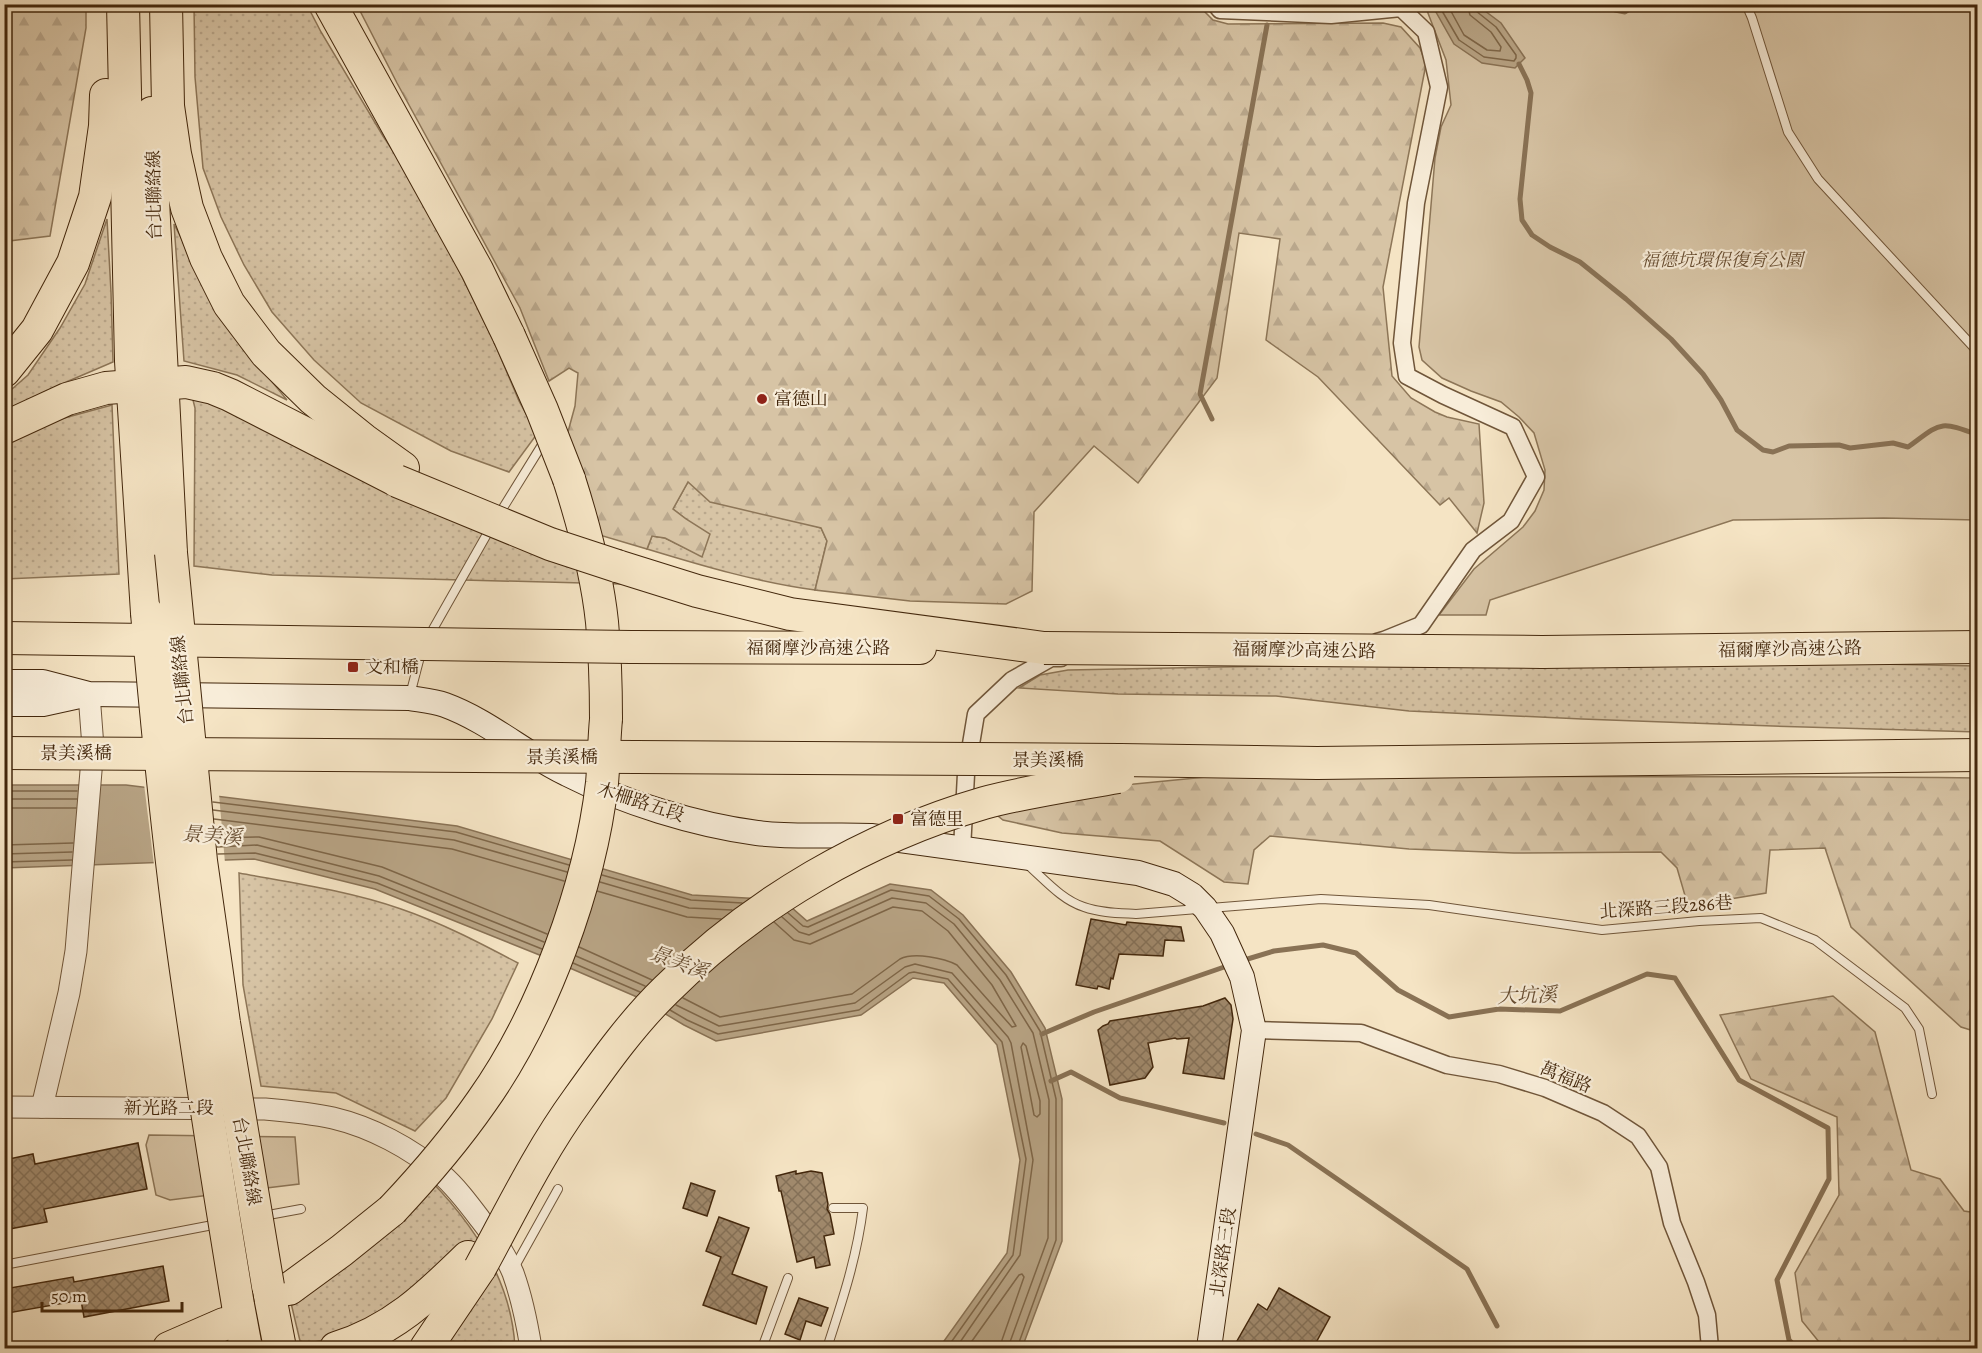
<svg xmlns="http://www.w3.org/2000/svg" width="1982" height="1353" font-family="Alegreya,'Noto Serif TC',serif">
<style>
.grass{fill:url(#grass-dots);stroke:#8d7658;stroke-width:1.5}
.forest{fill:url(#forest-firs);stroke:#8d7658;stroke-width:1.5}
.green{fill:#d7c4a5;stroke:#8d7658;stroke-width:1.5}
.water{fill:#b8a485;stroke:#897255;stroke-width:1.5}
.pier{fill:#f5e4c4}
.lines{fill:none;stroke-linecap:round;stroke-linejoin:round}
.shore{stroke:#7e6648;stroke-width:1.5}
.stream{stroke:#897255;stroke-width:5}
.building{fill:url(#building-cross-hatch);stroke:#43270c;stroke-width:1.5}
.service-casing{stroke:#70563a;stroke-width:10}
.minor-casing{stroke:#70563a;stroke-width:19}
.tertiary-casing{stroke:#70563a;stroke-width:23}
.secondary-casing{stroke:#43270c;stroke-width:26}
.motorway-casing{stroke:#43270c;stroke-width:34}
.service{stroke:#f8edd9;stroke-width:8}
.minor{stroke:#f8edd9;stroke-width:16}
.tertiary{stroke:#f8edd9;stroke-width:21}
.secondary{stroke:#f8edd9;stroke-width:24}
.motorway{stroke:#f5e4c4;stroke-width:32}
.motorway-bridge-casing{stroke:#43270c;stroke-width:34;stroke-linecap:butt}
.motorway-bridge{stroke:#f5e4c4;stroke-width:32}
.poi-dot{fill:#8f2418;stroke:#f8edd9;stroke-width:2}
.labels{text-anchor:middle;stroke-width:4.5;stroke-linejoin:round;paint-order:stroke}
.street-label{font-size:18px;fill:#43270c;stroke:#f8edd9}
.park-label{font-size:18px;font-style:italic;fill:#684e32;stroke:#f8edd9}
.poi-label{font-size:18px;fill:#43270c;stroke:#f8edd9;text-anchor:start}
.water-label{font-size:20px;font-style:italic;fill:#664c30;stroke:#f8edd9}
</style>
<defs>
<pattern id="grass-dots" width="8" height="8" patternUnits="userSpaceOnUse" patternTransform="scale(1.5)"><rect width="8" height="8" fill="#d7c4a5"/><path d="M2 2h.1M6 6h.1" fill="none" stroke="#baa88d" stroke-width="1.8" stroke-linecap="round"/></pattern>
<pattern id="forest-firs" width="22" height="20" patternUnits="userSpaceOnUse" patternTransform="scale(1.5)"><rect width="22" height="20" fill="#d7c4a5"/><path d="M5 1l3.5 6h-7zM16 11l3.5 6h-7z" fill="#baa88d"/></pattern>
<pattern id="building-cross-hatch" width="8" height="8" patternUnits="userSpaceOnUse" patternTransform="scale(1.5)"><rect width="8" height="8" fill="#a0896c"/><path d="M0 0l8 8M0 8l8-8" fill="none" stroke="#847057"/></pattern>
</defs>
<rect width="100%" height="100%" fill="#f5e4c4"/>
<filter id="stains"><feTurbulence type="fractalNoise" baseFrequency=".00333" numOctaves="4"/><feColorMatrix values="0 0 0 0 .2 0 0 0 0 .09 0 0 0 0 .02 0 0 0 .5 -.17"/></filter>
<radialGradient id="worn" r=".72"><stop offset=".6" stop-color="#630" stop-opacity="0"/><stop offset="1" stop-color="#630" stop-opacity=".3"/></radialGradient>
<g class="grass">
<polygon points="194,5 307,5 321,32 383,136 421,193 495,344 519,401 537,434 509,472 451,451 361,403 314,360 272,312 244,265 221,217 203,168 195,77"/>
<polygon points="107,219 111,292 113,362 64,383 5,411 4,396 28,375 60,328 85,284"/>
<polygon points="174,224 207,288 242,345 287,400 237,375 184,361"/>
<polygon points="192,396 222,401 558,562 621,584 272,575 194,566 195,408"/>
<polygon points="112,405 119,574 5,579 4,443 57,420"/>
<path d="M688 482 821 528 827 541 815 590C757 582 703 566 647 549L652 536 665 538 702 556 686 519 673 509Z"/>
<polygon points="1772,662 1977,666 1978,732 1773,726 1582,719 1409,711 1276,696 1118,694 1019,688 1040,675 1068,670 1272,666 1598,667"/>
<path d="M239 873C293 883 349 891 401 909 442 923 480 943 518 963L492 1019 446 1098 415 1131 336 1093 261 1086 243 985Z"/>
<path d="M430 1180C475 1226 512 1283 515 1348H441L428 1281C406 1296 325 1353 300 1341L291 1303Z"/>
</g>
<g class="forest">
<polygon points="5,4 86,5 86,28 50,236 9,241 5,245"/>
<polygon points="1197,4 1213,20 1228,24 1383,23 1401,27 1420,48 1426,64 1383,287 1392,376 1411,398 1435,412 1447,417 1479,424 1484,503 1477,533 1449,498 1440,505 1318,377 1266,340 1280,239 1239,233 1217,378 1138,483 1094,446 1034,512 1032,591 1006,604 910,601 815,590 827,541 821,528 710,502 688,482 673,509 686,519 710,534 702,557 665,538 652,536 647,549 596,534 566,439 575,406 578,373 569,368 549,381 520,308 397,83 357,5"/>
<path d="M1335 774C1549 779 1763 775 1977 778V1032L1961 1027 1851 927 1825 848 1770 850 1766 893 1688 906 1677 868 1661 852 1514 853 1409 849 1270 836 1254 850 1248 884 1224 882 1160 841 1062 833 1003 820 993 812 1104 787 1206 777Z"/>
<polygon points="1833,996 1875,1032 1911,1170 1940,1179 1964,1211 1977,1213 1977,1348 1824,1348 1802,1321 1795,1273 1839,1195 1837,1117 1751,1079 1720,1015"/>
</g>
<g class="green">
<polygon points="1422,5 1977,5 1977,520 1884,518 1733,520 1490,600 1486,615 1439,615 1474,569 1523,527 1535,511 1544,490 1545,470 1534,433 1519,417 1501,402 1471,391 1442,378 1422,360 1419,347 1435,158 1441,127 1451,105 1446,60 1426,8"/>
<polygon points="149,1135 295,1137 299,1184 170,1200 156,1195 146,1145"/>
</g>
<g class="water">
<polygon points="1432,5 1477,5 1501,23 1525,58 1515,68 1482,63 1454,44"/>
<polygon points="4,785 126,785 457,826 692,895 783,900 807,921 890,884 931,890 963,915 1011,972 1045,1028 1062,1099 1062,1241 1022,1348 939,1348 1007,1253 1020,1160 997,1045 944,983 913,978 861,1015 716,1041 684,1025 637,997 542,956 375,889 254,859 5,868"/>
</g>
<polygon class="pier" points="144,784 219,794 225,863 154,865"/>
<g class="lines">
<g class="shore">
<polyline points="1438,4 1459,40 1484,57 1514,61 1516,58 1516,55 1496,27 1476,11 1474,4"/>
<polyline points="1447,4 1464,35 1487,50 1500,51 1501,47 1491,32 1470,15 1467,4"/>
<polyline points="4,791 77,791"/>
<polyline points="4,799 77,799"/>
<polyline points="213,802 456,832 569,865"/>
<polyline points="4,808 76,808"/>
<polyline points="213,810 454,840 567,872"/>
<polyline points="214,819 452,849 564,881"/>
<polyline points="216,838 259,837 382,867 547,934"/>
<polyline points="4,845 73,843"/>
<polyline points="217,847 257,845 379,876 544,942"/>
<polyline points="4,854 72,852"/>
<polyline points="218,854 255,853 377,883 542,949"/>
<polyline points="4,862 72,860"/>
<polyline points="602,875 691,900 742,903"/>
<polyline points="600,882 689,908 732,910"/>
<polyline points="597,891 687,917 721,919"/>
<polyline points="788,913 803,926 808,927 891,890 929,896 959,919 1006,975 1040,1031 1056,1099 1056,1240 1017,1348"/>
<polyline points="782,917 799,932 809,935 892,898 926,903 954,924 1000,980 1033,1033 1049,1100 1048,1238 1010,1342 1010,1348"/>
<polyline points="579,947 652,980"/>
<polyline points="576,956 645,986"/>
<polyline points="573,963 640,992"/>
<path d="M683 998 720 1017 852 994 900 959C914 952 944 958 957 965L1012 1027 1016 1026 992 985 948 931 922 911 893 907 810 944 794 940 774 922"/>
<polyline points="676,1005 719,1026 855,1003 905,967 915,964 952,973 1008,1037 1011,1043 1033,1160 1020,1255 956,1348"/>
<polyline points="670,1010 687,1020 718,1034 859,1010 909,973 914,972 948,979 1002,1042 1026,1159 1013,1255 947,1348"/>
<polygon points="1023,1043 1026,1046 1040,1101 1040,1114 1037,1117 1034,1115 1021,1047"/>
<polyline points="967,1348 1019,1275 1022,1274 1024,1277 1002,1340 1001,1348"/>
</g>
<g class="stream">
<polyline points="1607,4 1615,10 1625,12 1637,4"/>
<path d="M1519 64 1527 80 1531 93 1520 199 1522 220 1532 235 1550 247 1580 262 1626 299 1671 339 1703 374 1721 400 1737 430 1763 450 1773 452 1789 446 1839 445 1850 448 1893 443 1908 447C1941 423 1938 420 1978 435"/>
<polyline points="1212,419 1200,394 1267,25"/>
<polyline points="1241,961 1274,951 1323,945 1356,953 1398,990 1449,1017 1499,1009 1560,1011 1647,974 1675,978 1739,1080 1828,1128 1829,1179 1777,1280 1789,1340 1797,1348"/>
<polyline points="1042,1034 1094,1012 1230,965"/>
<polyline points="1051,1081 1071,1072 1120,1098 1224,1123"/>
<polyline points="1256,1134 1288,1145 1467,1269 1497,1326"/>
</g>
</g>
<g class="building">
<polygon points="1091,919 1126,925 1127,922 1181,927 1184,941 1165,940 1163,956 1119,954 1113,979 1111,978 1109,989 1098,986 1097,989 1076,985"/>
<polygon points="1225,998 1231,1005 1233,1019 1224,1079 1183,1073 1189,1038 1177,1039 1175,1038 1148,1043 1153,1067 1145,1078 1110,1085 1098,1030 1103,1026 1108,1024 1110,1021 1203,1006"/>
<polygon points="138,1143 147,1189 44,1209 47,1222 4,1230 4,1160 33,1154 35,1164"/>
<polygon points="796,1171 796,1174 811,1171 822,1173 828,1204 827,1209 830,1214 834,1234 824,1236 830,1265 816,1268 814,1257 797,1262 781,1191 779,1191 776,1176"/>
<polygon points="691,1183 715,1191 707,1216 683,1208"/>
<polygon points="719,1217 749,1228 732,1274 767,1287 756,1324 703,1305 721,1257 706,1251"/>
<polygon points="163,1266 169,1301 84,1317 81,1300 8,1313 4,1289 73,1277 74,1282"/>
<polygon points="1279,1288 1330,1317 1313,1348 1233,1348 1258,1304 1267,1310"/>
<polygon points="799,1298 828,1308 821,1326 806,1321 800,1340 785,1334"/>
</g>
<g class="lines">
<g class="service-casing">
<g id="service">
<polyline points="1746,4 1752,18 1788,132 1818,179 1978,352"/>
<polyline points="498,516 545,440"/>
<polyline points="428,638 491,527"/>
<polyline points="410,695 422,649"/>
<path d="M1028 865C1045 880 1062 900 1084 907 1101 913 1119 913 1136 914L1321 899 1429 905 1602 930 1699 921 1761 918 1815 940 1905 1008 1919 1029 1932 1094"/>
<polyline points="263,1216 301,1209"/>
<polyline points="4,1265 218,1224"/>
<polyline points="514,1268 558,1189"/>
<polyline points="762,1348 788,1278"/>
<path d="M827 1348C842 1302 857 1257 863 1208H833"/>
</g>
</g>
<g class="minor-casing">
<g id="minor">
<polyline points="1215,4 1220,10 1331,15 1401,8 1426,32 1439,87 1416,203 1402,343 1407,376 1443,395 1513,427 1536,477 1511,521 1473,550 1421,625 1384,640 1377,642"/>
<polyline points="962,849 966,774 976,714 1012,680 1051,658 1061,658"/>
<polyline points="1254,1030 1361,1033 1447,1065 1499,1074 1545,1088 1603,1113 1638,1136 1659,1167 1672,1223 1696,1282 1707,1315 1710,1348"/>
</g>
</g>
<g class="tertiary-casing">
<g id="tertiary">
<path d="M4 1107 265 1109C288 1111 310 1113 333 1118 371 1127 411 1148 441 1174 456 1187 468 1203 480 1219 493 1235 505 1254 513 1273 522 1298 527 1323 531 1348"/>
<polyline points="42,1107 69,993 76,951 93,747 89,694"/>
</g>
</g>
<g class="secondary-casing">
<g id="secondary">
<path d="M4 682H43L89 694 409 698C421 700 434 701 445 705 489 721 525 754 567 774 622 802 696 825 757 833 795 838 833 834 871 836L1138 873 1174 884 1192 895 1205 908 1222 933 1242 977 1254 1030 1209 1348"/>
<polyline points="4,704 43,704 84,695"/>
</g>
</g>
<g class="motorway-casing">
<g id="motorway">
<polyline points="123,4 131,361 147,613"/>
<polyline points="166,4 168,106 175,154 187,208 206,258 229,304 266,353 313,399 364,440 403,468"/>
<polyline points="330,4 477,270 509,336"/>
<polyline points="152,113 153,200 171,553"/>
<polyline points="4,371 37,330 73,263 95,197 105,126 106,95"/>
<polyline points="4,428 67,399 106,388 186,382 213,388 230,395 394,479"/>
<path d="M569 479C584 526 597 574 602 622 605 654 606 687 606 719"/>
<polyline points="617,566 697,591 790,614 1044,648"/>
<polyline points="631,647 920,648"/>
<polyline points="1542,652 1978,647"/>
<polyline points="1120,760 1317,763 1978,755"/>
<polyline points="268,1286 280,1348"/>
<polyline points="289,1289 341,1251 392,1210"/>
<polyline points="238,1305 246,1348"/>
<polyline points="169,1348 224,1324"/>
<path d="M336 1348C392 1331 427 1297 468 1257"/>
<polyline points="426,1348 480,1268"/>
</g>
</g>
<use href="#service" class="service"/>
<use href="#minor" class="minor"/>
<use href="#tertiary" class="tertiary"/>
<use href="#secondary" class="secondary"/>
<use href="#motorway" class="motorway"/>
<g class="motorway-bridge-casing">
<g id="motorway-bridge">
<polyline points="509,336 542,410 569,479"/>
<polyline points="397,481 550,544 617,566"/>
<polyline points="171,553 201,861 224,1023 268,1286"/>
<path d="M147 613C156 715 166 818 179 919 196 1048 217 1177 238 1305"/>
<polyline points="4,638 631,647"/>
<polyline points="1044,648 1542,652"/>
<polyline points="4,753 1120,760"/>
<path d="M392 1210C424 1176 455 1140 482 1101 543 1015 590 887 602 783 604 761 604 740 606 719"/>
<path d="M480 1268C511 1211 540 1151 578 1099 605 1061 633 1022 666 990 753 903 867 837 984 803 1028 791 1073 785 1118 777"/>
</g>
</g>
<use href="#motorway-bridge" class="motorway-bridge"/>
</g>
<g class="poi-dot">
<circle cx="762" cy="399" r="6"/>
<rect x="347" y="661" width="12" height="12" rx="3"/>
<rect x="892" y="813" width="12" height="12" rx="3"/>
</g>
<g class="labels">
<g class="street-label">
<text transform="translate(154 195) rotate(-91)" y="6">台北聯絡線</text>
<text x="818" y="654">福爾摩沙高速公路</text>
<text transform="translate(1790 649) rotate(-1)" y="6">福爾摩沙高速公路</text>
<text transform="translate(1304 650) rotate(1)" y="6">福爾摩沙高速公路</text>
<text transform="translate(182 680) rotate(-96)" y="6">台北聯絡線</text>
<text x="76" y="759">景美溪橋</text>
<text x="562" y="763">景美溪橋</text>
<text x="1048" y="766">景美溪橋</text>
<text transform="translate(641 802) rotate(18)" y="6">木柵路五段</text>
<text transform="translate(1666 907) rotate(-4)" y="6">北深路三段286巷</text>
<text transform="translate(1566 1077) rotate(22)" y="6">萬福路</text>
<text x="169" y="1114">新光路二段</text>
<text transform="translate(247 1161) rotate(80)" y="6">台北聯絡線</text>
<text transform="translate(1223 1252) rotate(-82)" y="6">北深路三段</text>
</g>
<g class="park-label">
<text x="1722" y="266">福德坑環保復育公園</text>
</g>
<g class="poi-label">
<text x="774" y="405">富德山</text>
<text x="365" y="673">文和橋</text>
<text x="910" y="825">富德里</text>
</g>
<g class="water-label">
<text transform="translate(212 835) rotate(4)" y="7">景美溪</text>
<text transform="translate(679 962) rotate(20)" y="7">景美溪</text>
<text transform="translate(1527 995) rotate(-2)" y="7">大坑溪</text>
</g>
</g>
<rect width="1982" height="1353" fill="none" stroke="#f5e4c4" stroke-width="24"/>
<rect x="6" y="6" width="1970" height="1341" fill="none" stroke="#43270c" stroke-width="3"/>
<rect x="12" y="12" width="1958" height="1329" fill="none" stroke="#43270c" stroke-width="1.5"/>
<path d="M42 1302v9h140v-9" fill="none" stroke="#43270c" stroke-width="3"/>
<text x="51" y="1302" font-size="18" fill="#43270c" stroke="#f8edd9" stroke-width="4.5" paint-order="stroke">50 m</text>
<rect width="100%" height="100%" filter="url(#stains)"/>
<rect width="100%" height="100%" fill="url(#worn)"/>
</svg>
